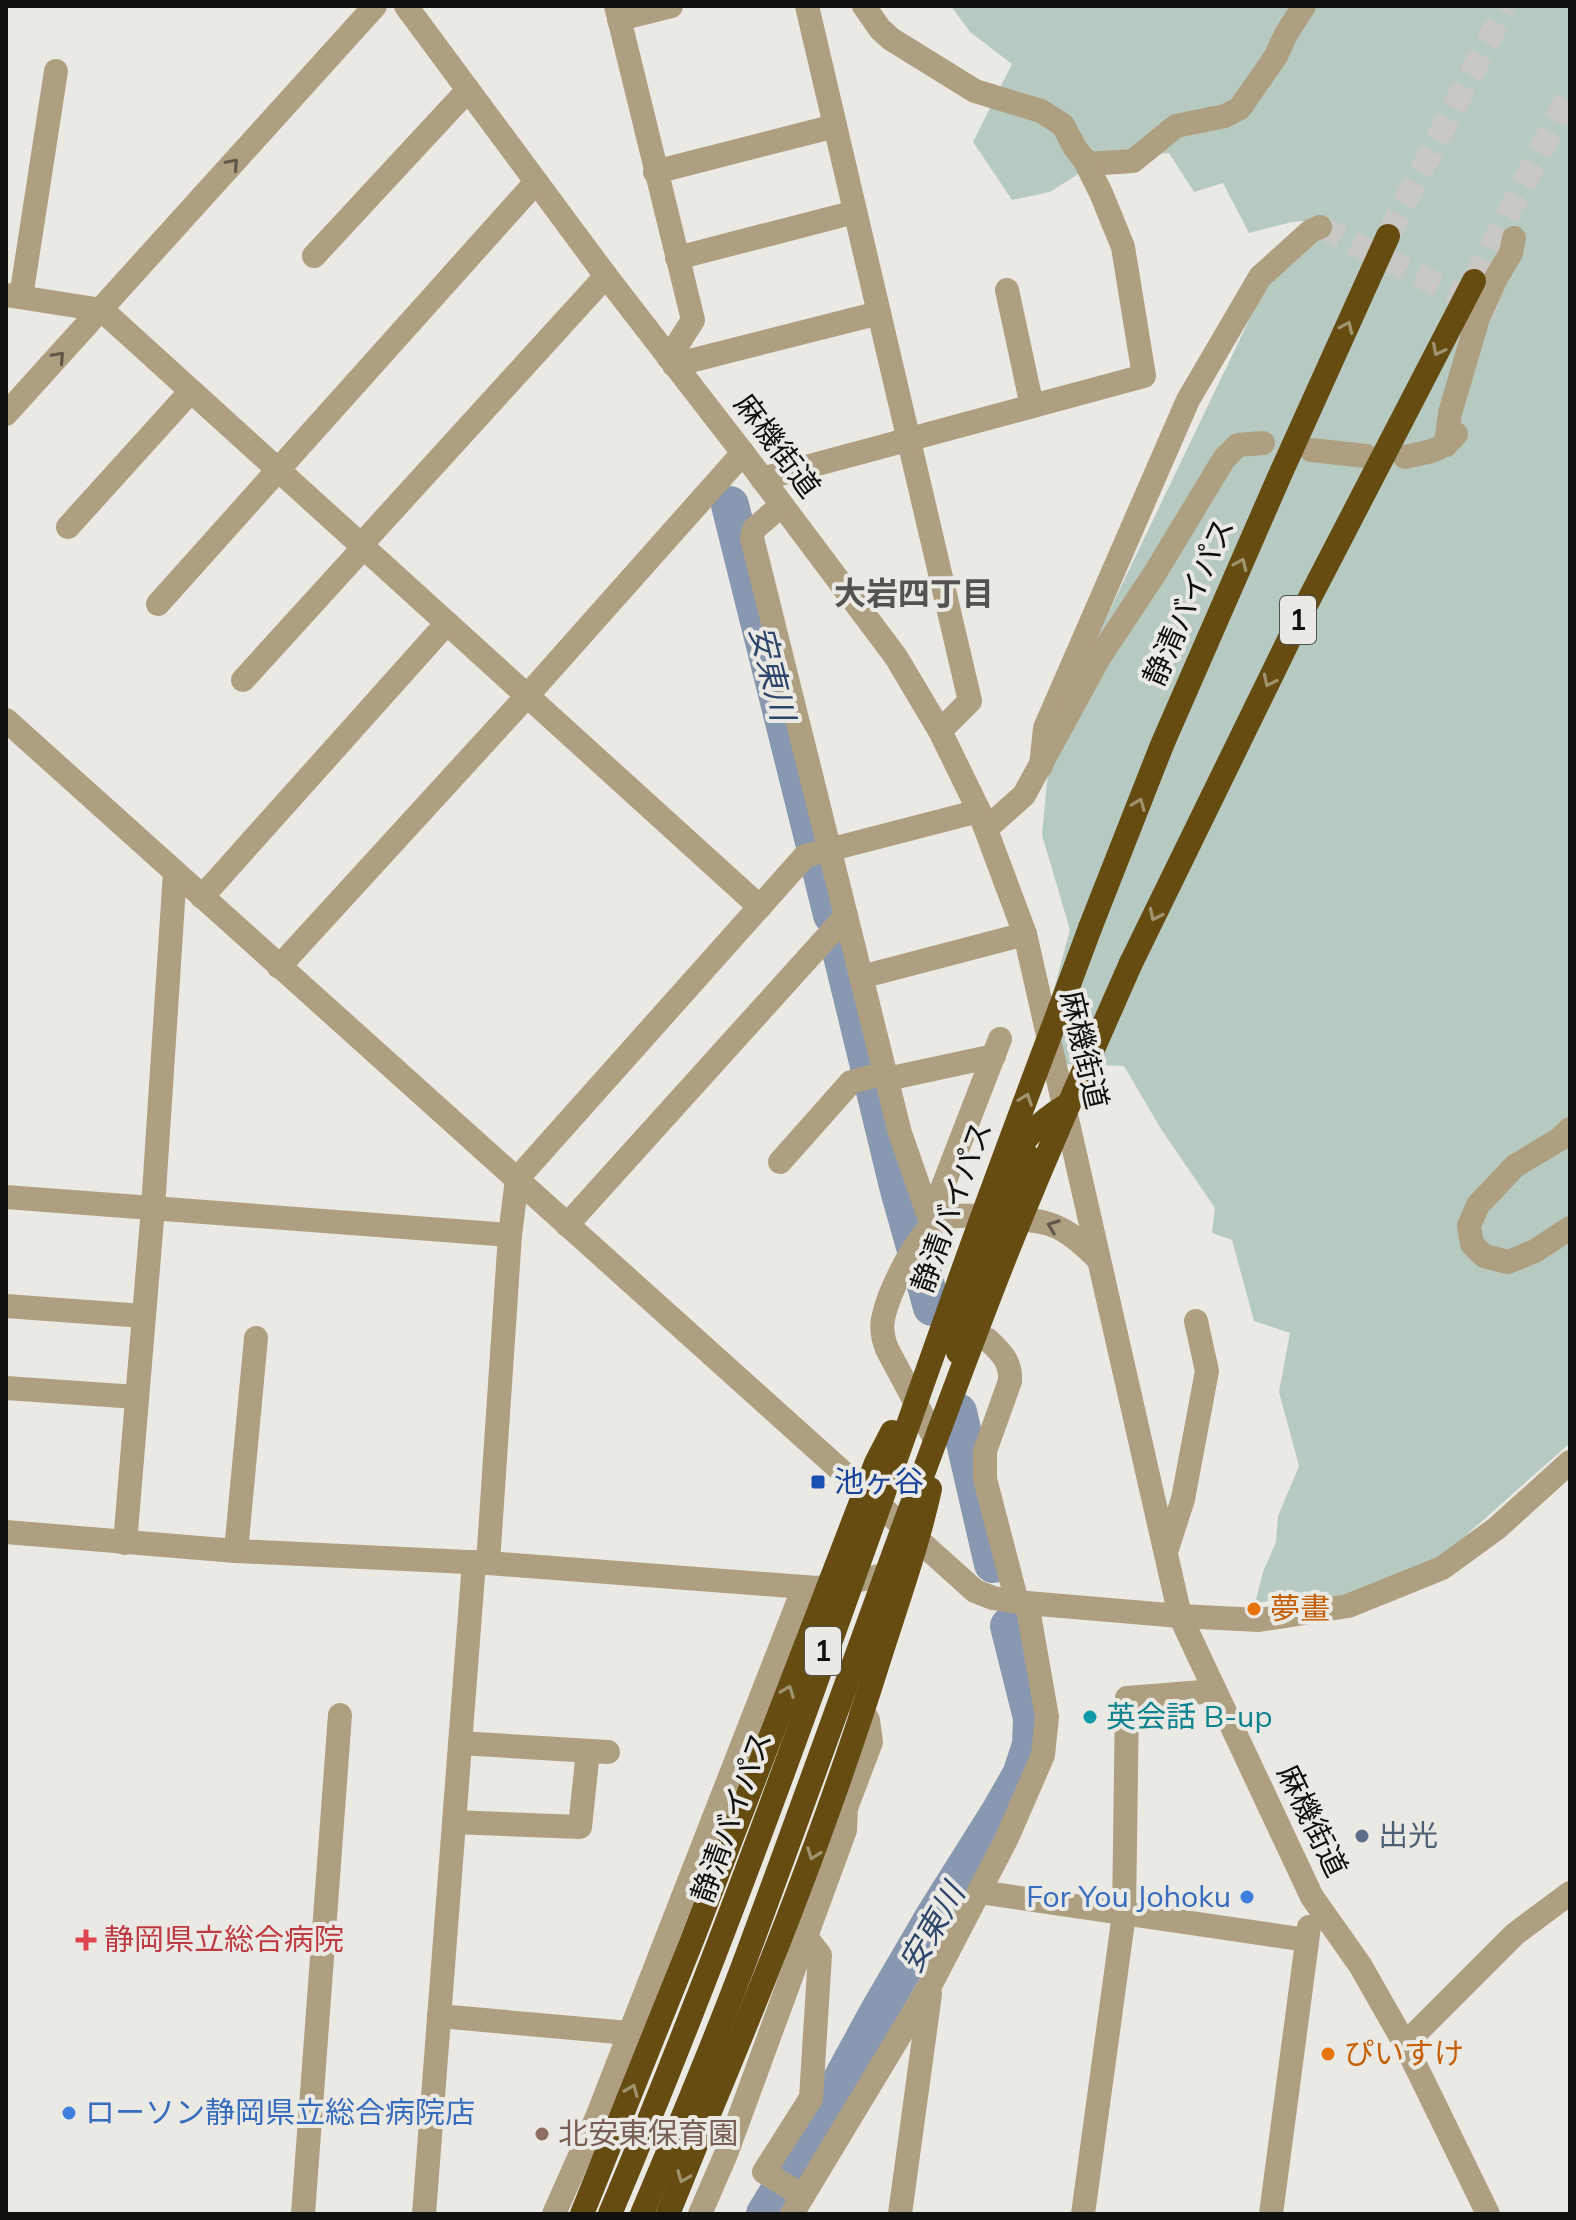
<svg xmlns="http://www.w3.org/2000/svg" width="1576" height="2220" font-family="Mulish,'Noto Sans JP',sans-serif">
<style>
.green{fill:#b7cac1}
.lines{fill:none;stroke-linecap:round;stroke-linejoin:round}
.river{stroke:#8898b1;stroke-width:38}
.minor-tunnel{stroke:#c9c8c4;stroke-width:24;stroke-dasharray:24 12;stroke-linecap:butt}
.highway-tunnel{stroke:#c9c8c4;stroke-width:24;stroke-dasharray:24 12;stroke-linecap:butt}
.minor{stroke:#af9f81;stroke-width:24}
.highway{stroke:#664c10;stroke-width:24}
.highway-bridge{stroke:#664c10;stroke-width:24}
.oneway{stroke:#605848}
.oneway2{stroke:#a1936f}
.transit-dot{fill:#1a4fb4;stroke:#eae9e4;stroke-width:3}
.food-dot{fill:#e8710a;stroke:#eae9e4;stroke-width:3}
.culture-dot{fill:#0f9aa8;stroke:#eae9e4;stroke-width:3}
.service-dot{fill:#5c6f8a;stroke:#eae9e4;stroke-width:3}
.shop-dot{fill:#3f7fe0;stroke:#eae9e4;stroke-width:3}
.health-dot{fill:#e0444e;stroke:#eae9e4;stroke-width:3}
.education-dot{fill:#8d6e63;stroke:#eae9e4;stroke-width:3}
.labels{text-anchor:middle;stroke-width:8;stroke-linejoin:round;paint-order:stroke}
.shield{fill:#eae9e4;stroke:#51514e;stroke-width:2}
.shield-label{font-size:28px;font-weight:bold;fill:#10100e}
.street-label{font-size:30px;fill:#10100e;stroke:#eae9e4}
.transit-label{font-size:30px;fill:#164399;stroke:#eae9e4;text-anchor:start}
.food-label{font-size:30px;fill:#c56008;stroke:#eae9e4;text-anchor:start}
.culture-label{font-size:30px;fill:#0d838f;stroke:#eae9e4;text-anchor:start}
.service-label{font-size:30px;fill:#4e5e75;stroke:#eae9e4;text-anchor:start}
.shop-label{font-size:30px;fill:#366cbe;stroke:#eae9e4;text-anchor:end}
.health-label{font-size:30px;fill:#be3a42;stroke:#eae9e4;text-anchor:start}
.education-label{font-size:30px;fill:#785e54;stroke:#eae9e4;text-anchor:start}
.neighbourhood-label{font-size:32px;font-weight:bold;fill:#54534f;stroke:#eae9e4}
.water-label{font-size:32px;font-style:italic;fill:#2d466c;stroke:#eae9e4}
</style>
<rect width="100%" height="100%" fill="#eae9e4"/>
<polygon class="green" points="951,6 1570,6 1570,1443 1463,1538 1402,1583 1320,1603 1302,1597 1255,1603 1263,1572 1276,1542 1278,1516 1299,1466 1279,1392 1290,1333 1254,1321 1232,1240 1212,1233 1215,1208 1161,1129 1124,1066 1034,1063 1070,930 1042,835 1052,730 1265,287 1320,239 1332,219 1292,222 1249,233 1223,183 1194,192 1169,153 1100,160 1050,192 1012,200 973,142 1012,64 970,32"/>
<g class="lines">
<g class="river">
<polyline points="730,505 814,842"/>
<polyline points="819,862 832,915"/>
<polyline points="838,939 869,1066"/>
<polyline points="874,1087 899,1190 932,1307"/>
<polyline points="958,1412 993,1564"/>
<polyline points="765,2214 798,2160 879,2011 935,1915 1001,1810 1021,1775 1031,1745 1032,1718 1009,1626"/>
</g>
<polyline class="minor-tunnel" points="1320,227 1495,313"/>
<g class="highway-tunnel">
<polyline points="1388,236 1506,6"/>
<polyline points="1474,281 1570,93"/>
</g>
<g class="minor">
<polyline points="406,6 606,276 743,453 896,657 940,731 979,811 1025,934 1180,1616 1312,1897 1360,1965 1405,2044 1488,2214"/>
<polyline points="616,6 693,320 669,358"/>
<polyline points="807,6 970,701 940,731"/>
<polyline points="619,19 671,6"/>
<polyline points="1087,164 1133,161 1176,126 1225,116 1240,108 1276,56 1286,34 1304,6"/>
<polyline points="655,172 835,126"/>
<polyline points="314,256 468,90"/>
<polyline points="677,258 855,212"/>
<polyline points="1007,290 1032,406"/>
<polyline points="6,295 102,310 760,907"/>
<polyline points="21,297 56,71"/>
<polyline points="674,365 879,313"/>
<polyline points="6,414 375,6"/>
<polyline points="1446,445 1450,413 1478,318 1496,278 1511,253 1514,238"/>
<polyline points="1311,450 1366,456"/>
<path d="M1405 457C1427 452 1440 452 1456 434"/>
<polyline points="762,479 1144,376 1123,247 1101,193 1084,159 1075,148 1063,125 1041,111 975,91 891,39 880,29 864,6"/>
<polyline points="782,505 754,529 752,538 900,1133 932,1225"/>
<polyline points="68,527 191,391"/>
<polyline points="361,545 606,276"/>
<polyline points="158,604 536,182"/>
<polyline points="243,680 364,547"/>
<polyline points="6,720 975,1591 993,1598 1027,1603 1180,1616 1259,1620 1348,1606 1442,1568 1497,1528 1570,1462"/>
<polyline points="1041,766 1045,728 1188,400 1260,277 1311,231 1320,227"/>
<polyline points="986,829 1024,795 1100,656 1155,573 1224,459 1238,445 1263,443"/>
<polyline points="202,897 447,623"/>
<polyline points="279,967 527,696 743,453"/>
<polyline points="861,977 1025,934"/>
<polyline points="887,1079 994,1056"/>
<polyline points="1570,1129 1560,1139 1515,1166 1478,1205 1469,1226 1472,1244 1484,1256 1508,1262 1535,1251 1570,1228"/>
<polyline points="780,1162 851,1082 885,1073"/>
<polyline points="6,1197 510,1235"/>
<polyline points="931,1217 1000,1039"/>
<path d="M1001 1219C1050 1219 1064 1225 1098 1259"/>
<polyline points="567,1225 846,916"/>
<polyline points="6,1306 143,1316"/>
<path d="M988 1340C1002 1353 1011 1362 1010 1381L985 1451V1479L1017 1602"/>
<polyline points="6,1388 137,1397"/>
<path d="M934 1437 887 1349C883 1339 881 1330 883 1319 888 1293 918 1229 942 1219 954 1214 967 1216 979 1216"/>
<polyline points="6,1532 236,1551 488,1563 817,1588 891,1574"/>
<polyline points="125,1543 153,1208 175,872"/>
<polyline points="236,1551 256,1338"/>
<polyline points="1166,1552 1183,1499 1207,1371 1196,1321"/>
<polyline points="488,1563 510,1235 517,1179 805,856 979,811"/>
<polyline points="460,1743 608,1752"/>
<polyline points="454,1822 580,1827 588,1751"/>
<polyline points="979,1892 1307,1940"/>
<polyline points="439,2016 629,2033"/>
<polyline points="1405,2044 1515,1934 1570,1893"/>
<polyline points="803,2196 764,2172 811,2098 820,1955 806,1937"/>
<polyline points="303,2214 340,1715"/>
<polyline points="424,2214 474,1562"/>
<polyline points="554,2214 597,2117 804,1587"/>
<polyline points="700,2214 726,2154 845,1830 846,1808 871,1742 868,1720 854,1698"/>
<polyline points="792,2214 932,1982 1007,1838 1043,1755 1047,1717 1027,1603"/>
<polyline points="900,2214 930,1994"/>
<polyline points="1083,2214 1124,1914 1127,1698 1215,1691"/>
<polyline points="1271,2214 1309,1927"/>
</g>
<g class="highway">
<polyline points="1090,928 1162,745 1280,475 1388,236"/>
<polyline points="1131,963 1304,609 1474,281"/>
<path d="M1005 1166C1022 1141 1038 1123 1064 1107"/>
<polyline points="958,1352 1006,1192 1019,1163 1026,1154"/>
<polyline points="668,2214 698,2140"/>
</g>
<g class="highway-bridge">
<path d="M698 2140C764 1983 827 1826 878 1663 896 1606 917 1548 930 1489"/>
<polyline points="582,2214 691,1943 876,1463 892,1432"/>
<path d="M610 2214C739 1909 847 1596 958 1284 1000 1165 1046 1047 1090 928"/>
<path d="M642 2214C678 2129 714 2044 746 1958 829 1736 906 1513 991 1293 1034 1181 1083 1072 1131 963"/>
</g>
</g>
<defs><path id="oneway-chevron" d="M-2-3.5L2.5 0L-2 3.5" fill="none" stroke-width="1.6" stroke-linecap="round" stroke-linejoin="round" transform="scale(2)"/></defs>
<g class="oneway">
<use href="#oneway-chevron" transform="translate(233 164) rotate(-48)"/>
<use href="#oneway-chevron" transform="translate(59 357) rotate(-48)"/>
<use href="#oneway-chevron" transform="translate(1053 1226) rotate(-159)"/>
</g>
<g class="oneway2">
<use href="#oneway-chevron" transform="translate(1347 327) rotate(-66)"/>
<use href="#oneway-chevron" transform="translate(1438 350) rotate(117)"/>
<use href="#oneway-chevron" transform="translate(1241 564) rotate(-66)"/>
<use href="#oneway-chevron" transform="translate(1269 681) rotate(116)"/>
<use href="#oneway-chevron" transform="translate(1139 804) rotate(-68)"/>
<use href="#oneway-chevron" transform="translate(1155 915) rotate(116)"/>
<use href="#oneway-chevron" transform="translate(1026 1099) rotate(-70)"/>
<use href="#oneway-chevron" transform="translate(788 1691) rotate(-69)"/>
<use href="#oneway-chevron" transform="translate(813 1854) rotate(110)"/>
<use href="#oneway-chevron" transform="translate(632 2090) rotate(-68)"/>
<use href="#oneway-chevron" transform="translate(683 2177) rotate(112)"/>
</g>
<rect class="transit-dot" x="810" y="1474" width="16" height="16" rx="4"/>
<g class="food-dot">
<circle cx="1254" cy="1609" r="8"/>
<circle cx="1328" cy="2054" r="8"/>
</g>
<circle class="culture-dot" cx="1090" cy="1717" r="8"/>
<circle class="service-dot" cx="1362" cy="1836" r="8"/>
<g class="shop-dot">
<circle cx="1247" cy="1897" r="8"/>
<circle cx="69" cy="2113" r="8"/>
</g>
<path class="health-dot" d="M82 1928h8v8h8v8h-8v8h-8v-8h-8v-8h8z"/>
<circle class="education-dot" cx="542" cy="2134" r="8"/>
<g class="labels">
<g class="shield">
<rect x="1280" y="596" width="36" height="48" rx="6"/>
<rect x="805" y="1627" width="36" height="48" rx="6"/>
</g>
<g class="shield-label">
<text x="1298" y="630">1</text>
<text x="823" y="1661">1</text>
</g>
<g class="street-label">
<text transform="translate(777 446) rotate(53)" y="10">麻機街道</text>
<text transform="translate(1189 602) rotate(-66)" y="10">静清バイパス</text>
<text transform="translate(1084 1050) rotate(77)" y="10">麻機街道</text>
<text transform="translate(952 1207) rotate(-70)" y="10">静清バイパス</text>
<text transform="translate(732 1817) rotate(-70)" y="10">静清バイパス</text>
<text transform="translate(1312 1821) rotate(64)" y="10">麻機街道</text>
</g>
<g class="transit-label">
<text x="834" y="1492">池ヶ谷</text>
</g>
<g class="food-label">
<text x="1270" y="1619">夢畫</text>
<text x="1344" y="2064">ぴいすけ</text>
</g>
<g class="culture-label">
<text x="1106" y="1727">英会話 B-up</text>
</g>
<g class="service-label">
<text x="1378" y="1846">出光</text>
</g>
<g class="shop-label">
<text x="1231" y="1907">For You Johoku</text>
<text x="85" y="2123" text-anchor="start">ローソン静岡県立総合病院店</text>
</g>
<g class="health-label">
<text x="104" y="1950">静岡県立総合病院</text>
</g>
<g class="education-label">
<text x="558" y="2144">北安東保育園</text>
</g>
<g class="neighbourhood-label">
<text x="914" y="605">大岩四丁目</text>
</g>
<g class="water-label">
<text transform="translate(772 673) rotate(76)" y="11">安東川</text>
<text transform="translate(932 1928) rotate(-60)" y="11">安東川</text>
</g>
</g>
<rect width="1576" height="2220" fill="none" stroke="#10100e" stroke-width="16"/>
</svg>
